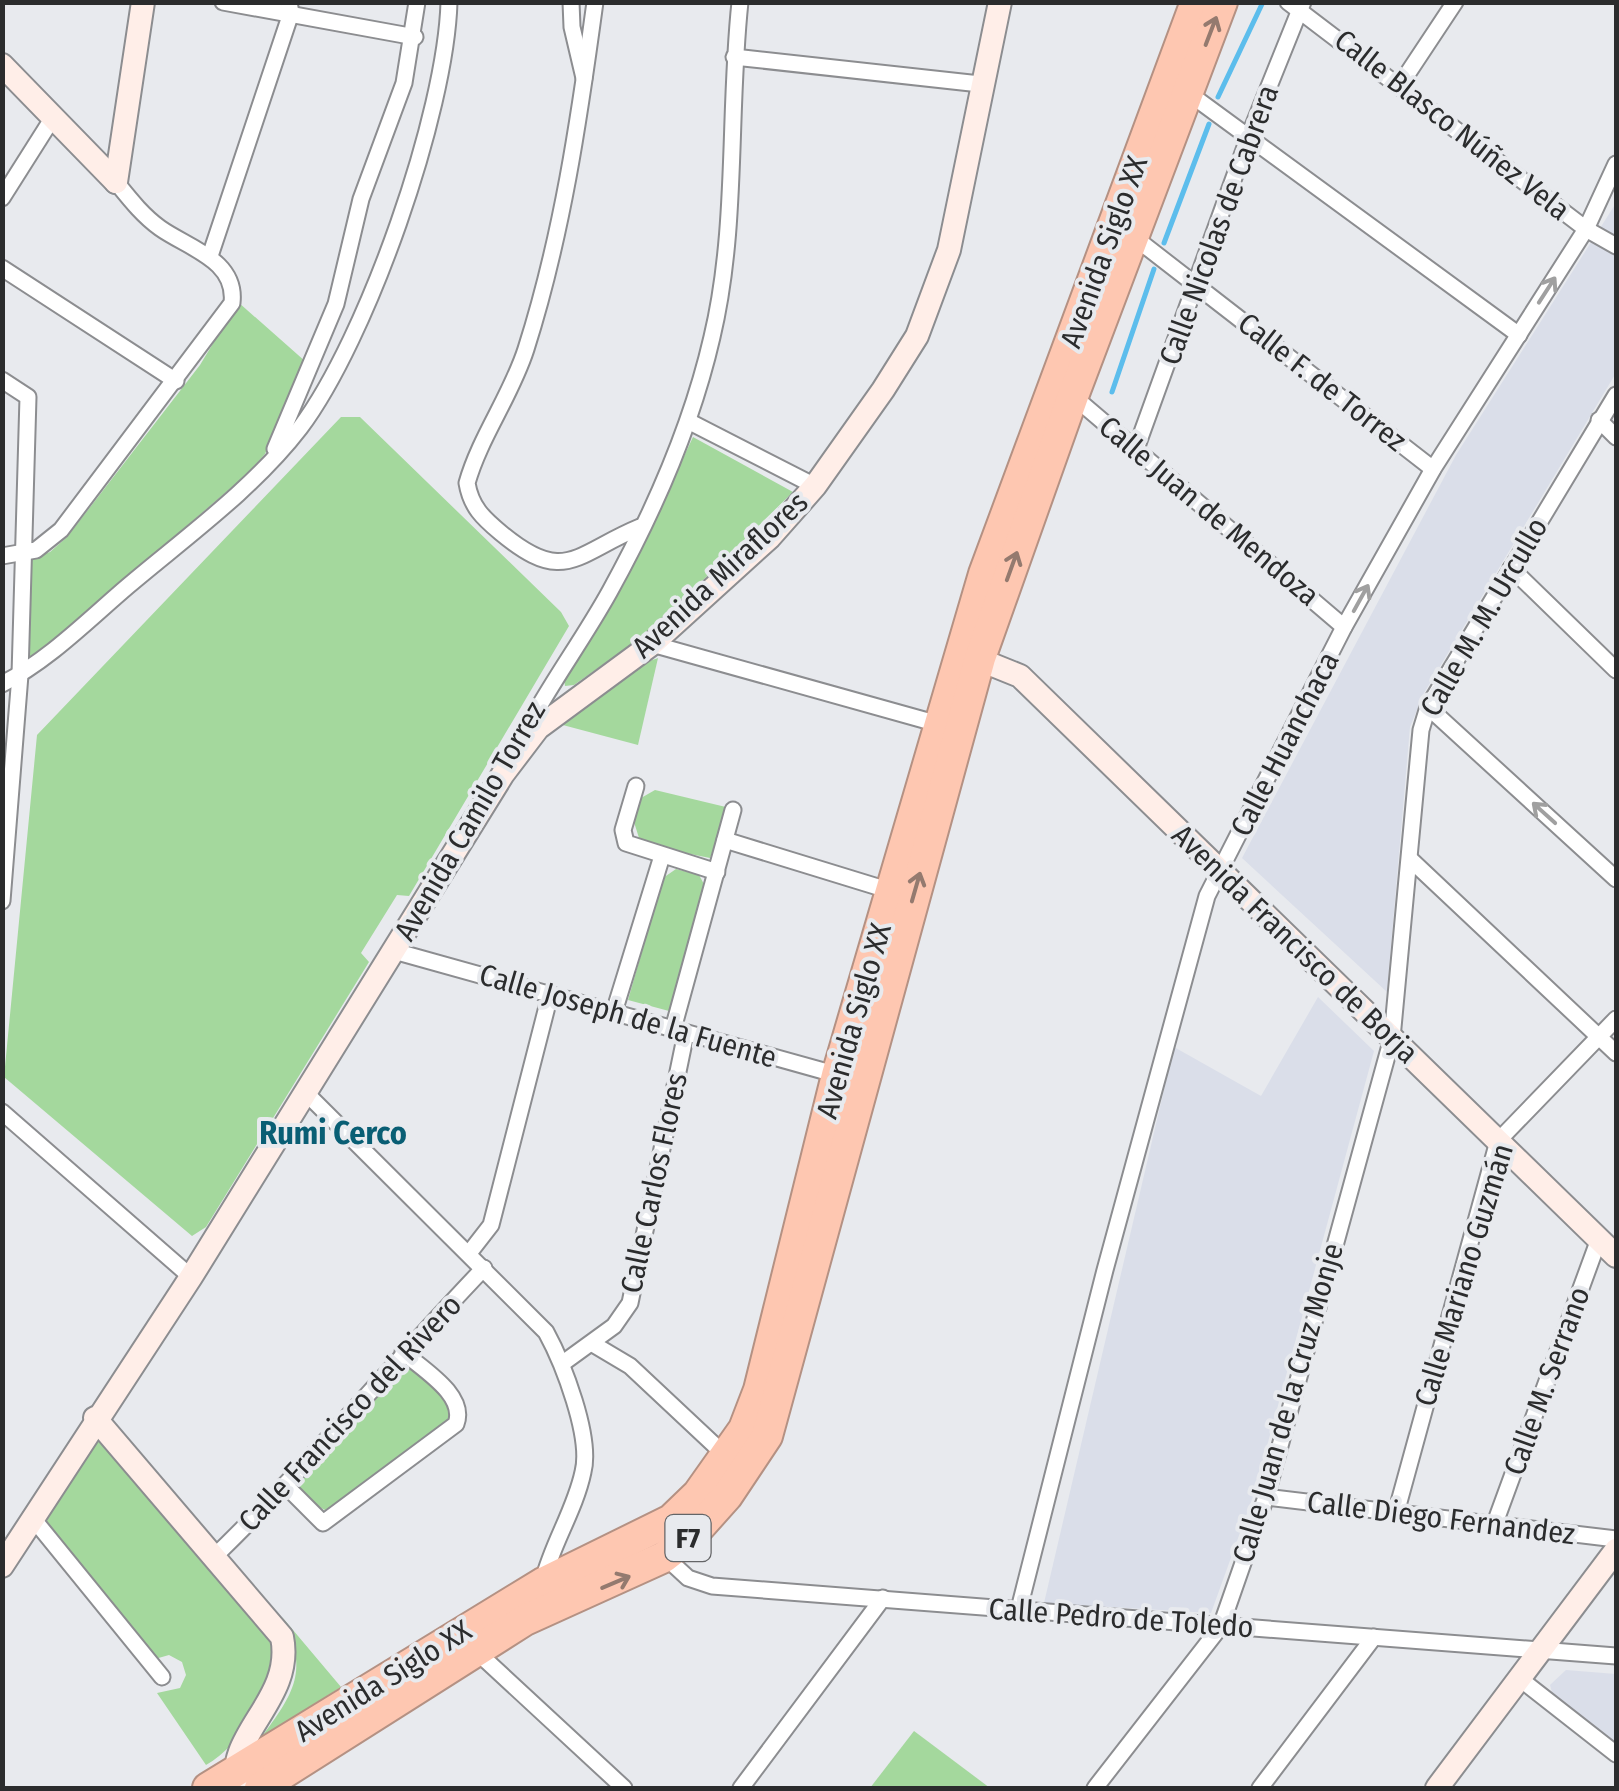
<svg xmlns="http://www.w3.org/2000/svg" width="1619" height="1791" font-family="'Fira Sans Condensed',sans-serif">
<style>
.built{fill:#dadee9}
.green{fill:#a4d89d}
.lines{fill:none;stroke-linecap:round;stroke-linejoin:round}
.stream{stroke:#5cbdec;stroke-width:5}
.street-casing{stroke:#8c8d90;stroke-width:19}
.secondary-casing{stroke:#8c8d90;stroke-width:26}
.highway-casing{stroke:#b49183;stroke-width:34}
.street{stroke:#fff;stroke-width:15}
.secondary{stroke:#ffeee8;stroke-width:22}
.highway{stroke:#fec7b1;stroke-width:30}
.oneway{stroke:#947a6f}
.oneway2{stroke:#a0a0a0}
.labels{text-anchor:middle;stroke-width:8;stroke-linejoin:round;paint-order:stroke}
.shield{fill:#e8eaee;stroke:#646567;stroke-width:2.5}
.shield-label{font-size:28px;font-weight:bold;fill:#2b2c2d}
.street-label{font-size:30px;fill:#2b2c2d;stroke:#e8eaee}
.neighbourhood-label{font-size:32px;font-weight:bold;fill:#095e74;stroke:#e8eaee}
</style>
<rect width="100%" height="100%" fill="#e8eaee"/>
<g class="built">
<polygon points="1616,203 1616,373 1424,693 1410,727 1387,992 1242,858 1456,455"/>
<polygon points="1318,997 1374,1051 1254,1494 1211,1613 1044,1603 1174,1047 1261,1096"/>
<polygon points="1566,1670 1616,1674 1616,1743 1552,1692 1550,1685"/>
</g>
<g class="green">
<polygon points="238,302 306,362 265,454 247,474 27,664 28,559 50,552 67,537 200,365"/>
<polygon points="341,417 360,417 561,612 569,626 409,896 397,895 361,953 369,962 206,1227 192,1236 4,1077 37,735"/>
<polygon points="693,437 793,492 652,630 574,685 565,686 564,678 624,584"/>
<polygon points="658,658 638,745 559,724 644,663"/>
<polygon points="655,790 730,808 710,858 651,846 639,838 634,822 641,798"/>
<polygon points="676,869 699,875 705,886 669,1011 628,1000 663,878"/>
<path d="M405 1362C422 1377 457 1397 448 1423L329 1512 317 1506 296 1485Z"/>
<path d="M97 1439 270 1637C284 1681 244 1743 206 1765L157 1693 180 1688 186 1675 182 1662 169 1655 155 1659 47 1524 45 1516Z"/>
<path d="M282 1617 341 1687 261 1738C294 1693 310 1671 282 1617Z"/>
<polygon points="914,1731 990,1788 870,1788"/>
</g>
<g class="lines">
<g class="stream">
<polyline points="1218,97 1263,2"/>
<polyline points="1164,243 1209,124"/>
<polyline points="1112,392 1154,269"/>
</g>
<g class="street-casing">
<g id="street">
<polyline points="223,2 415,37"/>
<polyline points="571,2 572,27 584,78"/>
<path d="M595 2C579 120 562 236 526 349 511 396 480 437 467 483 471 507 483 518 501 533 565 586 575 554 640 527"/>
<polyline points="1288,2 1586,229 1616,246"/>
<polyline points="734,57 980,84"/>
<polyline points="1400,85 1455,2"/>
<polyline points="1187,92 1519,335"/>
<polyline points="2,198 52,119"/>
<polyline points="1130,234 1433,469"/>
<polyline points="210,256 291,13 289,2"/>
<polyline points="2,268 176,381"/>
<polyline points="2,380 28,397 20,675 2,901"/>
<polyline points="1073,396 1344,627"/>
<polyline points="1599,420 1616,437"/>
<polyline points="688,421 815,486"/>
<polyline points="275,449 336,304 361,199 404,83 417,2"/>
<polyline points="1136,449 1249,136 1303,2"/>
<path d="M2 556 36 550 61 530 232 303C237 260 188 248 160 228 142 215 129 198 116 182"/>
<polyline points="1511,568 1616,670"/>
<polyline points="652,644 942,725"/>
<path d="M2 684C49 660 88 620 128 586 186 537 254 488 300 428 367 339 446 113 449 2"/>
<polyline points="1428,707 1616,879"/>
<path d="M523 735C549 685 583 640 610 591 653 513 692 424 712 337 738 228 728 113 740 2"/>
<polyline points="636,786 623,830 626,843 717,872"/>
<polyline points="725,840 891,891"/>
<polyline points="1410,859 1616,1053"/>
<polyline points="394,951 838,1075"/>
<polyline points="614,1012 662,856"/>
<polyline points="673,1029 733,810"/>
<path d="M306 1093 546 1332C563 1363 592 1437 583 1472 575 1510 552 1544 543 1581"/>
<polyline points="2,1112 191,1277"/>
<polyline points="470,1252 491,1225 550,995"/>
<polyline points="593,1344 630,1366 725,1455"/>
<polyline points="563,1363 614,1326 630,1303 686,1033"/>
<path d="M287 1487 323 1523 456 1424C467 1395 422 1369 403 1352"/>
<polyline points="1266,1497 1616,1539"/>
<polyline points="1396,1513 1498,1141 1616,1019"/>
<polyline points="31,1516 162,1677"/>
<polyline points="1495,1523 1599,1239"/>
<polyline points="661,1553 688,1578 712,1586 1616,1656"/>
<path d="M215 1556C309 1465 393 1363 484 1268"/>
<polyline points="1019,1609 1105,1270 1207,896 1344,627 1433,469 1586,229 1616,164"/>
<polyline points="477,1652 624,1788"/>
<polyline points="1519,1678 1616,1754"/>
<polyline points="741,1788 883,1598"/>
<polyline points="1095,1788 1221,1626 1266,1497 1392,1038 1421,730 1428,707 1616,395"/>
<polyline points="1260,1788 1374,1637"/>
</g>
</g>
<g class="secondary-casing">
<g id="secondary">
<polyline points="2,65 116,182"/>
<polyline points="116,182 143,2"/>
<polyline points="968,655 1020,676 1616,1256"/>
<path d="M95 1418 282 1637C295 1701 221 1737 239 1788"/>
<polyline points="2,1566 191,1277 503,774 538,728 652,644 770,537 815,486 883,390 917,336 949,250 1000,2"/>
<polyline points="1437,1788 1616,1550"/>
</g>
</g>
<g class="highway-casing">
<g id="highway">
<polyline points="208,1788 543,1583 671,1520 698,1494 744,1429 759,1390 837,1075 984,574 1196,2"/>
<polyline points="260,1788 525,1620 664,1557 693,1534 727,1496 767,1436 980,658 1073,396 1222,2"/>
</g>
</g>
<use href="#street" class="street"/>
<use href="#secondary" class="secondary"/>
<use href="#highway" class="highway"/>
</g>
<defs><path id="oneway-shaft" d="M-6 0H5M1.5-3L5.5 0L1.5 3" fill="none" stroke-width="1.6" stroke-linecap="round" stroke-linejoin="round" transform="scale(2.5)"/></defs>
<g class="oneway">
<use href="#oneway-shaft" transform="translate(1211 31) rotate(-69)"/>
<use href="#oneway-shaft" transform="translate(1012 566) rotate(-70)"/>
<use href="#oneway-shaft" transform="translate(916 887) rotate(-74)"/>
<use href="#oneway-shaft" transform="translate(616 1582) rotate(-23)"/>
</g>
<g class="oneway2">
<use href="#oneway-shaft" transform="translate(1547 290) rotate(-57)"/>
<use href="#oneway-shaft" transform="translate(1361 598) rotate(-61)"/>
<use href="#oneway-shaft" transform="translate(1544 813) rotate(-138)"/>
</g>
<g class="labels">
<rect class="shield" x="665.5" y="1515" width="45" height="46" rx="8"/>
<g class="shield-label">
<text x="688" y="1548">F7</text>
</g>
<g class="street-label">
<text transform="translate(1452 125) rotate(38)" y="10">Calle Blasco Núñez Vela</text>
<text transform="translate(1219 225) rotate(-70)" y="10">Calle Nicolas de Cabrera</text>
<text transform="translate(1104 252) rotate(-70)" y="10">Avenida Siglo XX</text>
<text transform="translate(1322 382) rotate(38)" y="10">Calle F. de Torrez</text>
<text transform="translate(1209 511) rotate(40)" y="10">Calle Juan de Mendoza</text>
<text transform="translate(720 575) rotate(-43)" y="10">Avenida Miraflores</text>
<text transform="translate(1484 617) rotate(-60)" y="10">Calle M. M. Urcullo</text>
<text transform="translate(1285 744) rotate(-63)" y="10">Calle Huanchaca</text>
<text transform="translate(470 821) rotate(-60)" y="10">Avenida Camilo Torrez</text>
<text transform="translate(1295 944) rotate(44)" y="10">Avenida Francisco de Borja</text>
<text transform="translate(628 1016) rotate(16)" y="10">Calle Joseph de la Fuente</text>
<text transform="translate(854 1021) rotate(-74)" y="10">Avenida Siglo XX</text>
<text transform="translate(654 1183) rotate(-78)" y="10">Calle Carlos Flores</text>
<text transform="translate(1464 1275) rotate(-73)" y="10">Calle Mariano Guzmán</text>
<text transform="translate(1547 1381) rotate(-70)" y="10">Calle M. Serrano</text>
<text transform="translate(1288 1403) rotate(-74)" y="10">Calle Juan de la Cruz Monje</text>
<text transform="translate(350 1413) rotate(-47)" y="10">Calle Francisco del Rivero</text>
<text transform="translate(1441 1518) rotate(7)" y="10">Calle Diego Fernandez</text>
<text transform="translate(1121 1618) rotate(4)" y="10">Calle Pedro de Toledo</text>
<text transform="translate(383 1681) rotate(-32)" y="10">Avenida Siglo XX</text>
</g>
<g class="neighbourhood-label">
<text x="333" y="1144">Rumi Cerco</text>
</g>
</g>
<rect width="1619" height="1791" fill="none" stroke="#2b2c2d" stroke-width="10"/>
</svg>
